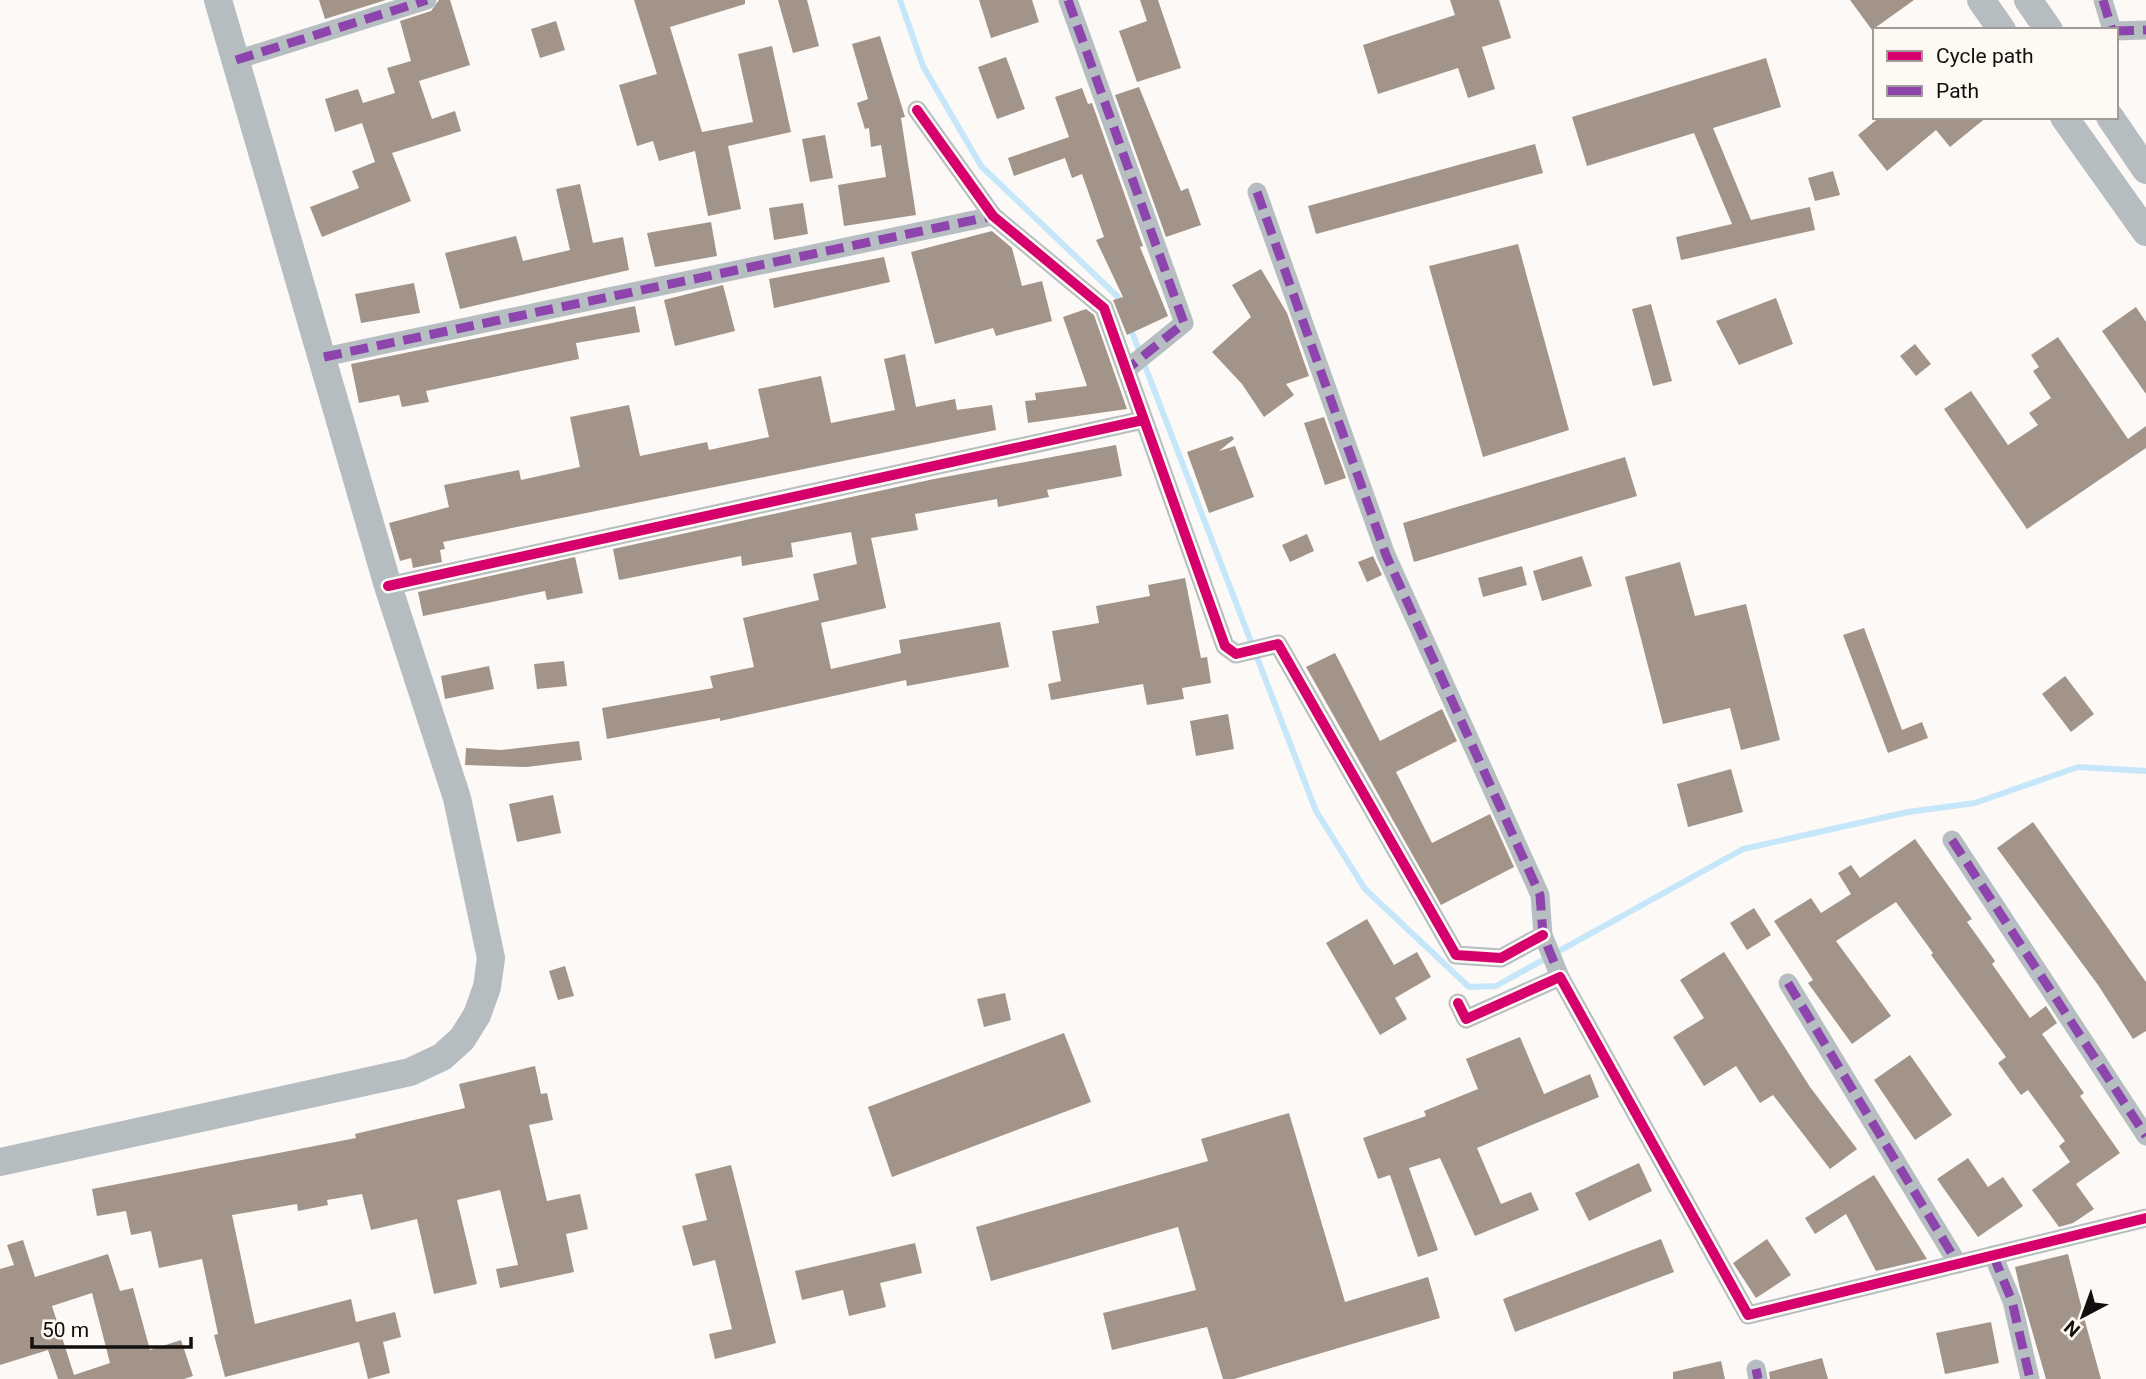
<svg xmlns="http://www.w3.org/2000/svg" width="2146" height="1379" font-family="Roboto,sans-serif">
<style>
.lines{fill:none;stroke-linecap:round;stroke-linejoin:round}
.stream{stroke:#c5e7f9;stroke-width:6}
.building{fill:#a29488;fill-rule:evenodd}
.street{stroke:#b6bec2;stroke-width:19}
.secondary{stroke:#b5bdc1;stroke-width:28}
.quiet{stroke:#8e44ad;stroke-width:9;stroke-dasharray:18 9;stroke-linecap:butt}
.cycleway-casing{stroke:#fff9f4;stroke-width:15}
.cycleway{stroke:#d6006c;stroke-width:10}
</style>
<rect width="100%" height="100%" fill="#fcf9f7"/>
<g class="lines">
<g class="stream">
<polyline points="900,0 923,66 981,166 1118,297 1121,304"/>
<polyline points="1130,327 1316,811 1365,889 1469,987 1496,986 1743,849 1908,812 1975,803 2078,767 2146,771"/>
</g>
</g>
<g class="building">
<polygon points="319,0 386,0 325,19"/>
<polygon points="439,0 450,0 470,65 419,81 432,119 455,111 461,131 392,153 411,201 322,237 310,207 359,188 352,171 375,162 362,123 335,132 325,99 358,89 363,103 395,93 387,68 411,61 400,21 431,11"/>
<polygon points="634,0 745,0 745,4 670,27 702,132 753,122 738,54 772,46 791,132 728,146 741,209 708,216 695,151 659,161 653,141 637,146 619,85 657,74"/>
<polygon points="778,0 807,0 819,46 793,53"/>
<polygon points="979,0 1032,0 1039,22 991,38"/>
<polygon points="1140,0 1158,0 1181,68 1137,82 1119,31 1147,21"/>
<polygon points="1450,0 1499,0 1511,38 1482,47 1495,89 1468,98 1458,68 1378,94 1363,45 1455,15"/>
<polygon points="1850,0 1914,0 1872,30"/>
<polygon points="556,21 565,50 540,58 531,29"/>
<polygon points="880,36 905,117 901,118 916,215 844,226 838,185 886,177 881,145 871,147 869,128 865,129 857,103 868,99 852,44"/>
<polygon points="1006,57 1025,109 997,119 978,67"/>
<polygon points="1766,58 1781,107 1713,128 1751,220 1810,207 1815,230 1681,260 1676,237 1732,224 1694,133 1587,166 1572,117"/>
<polygon points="1139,87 1181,191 1188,188 1201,225 1166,237 1115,95"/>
<polygon points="1082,88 1088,104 1092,103 1143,246 1140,247 1168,316 1127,335 1113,300 1123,297 1096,240 1104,237 1082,174 1072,178 1065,158 1014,176 1008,158 1069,137 1055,97"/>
<polygon points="1880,117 1987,117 1950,147 1936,130 1887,171 1858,135"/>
<polygon points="825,135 833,178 810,182 802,139"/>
<polygon points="1535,144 1543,173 1316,234 1308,206"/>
<polygon points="1833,171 1840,195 1815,201 1808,178"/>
<polygon points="580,184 593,243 623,237 629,270 460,309 445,253 516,236 523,261 570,250 556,189"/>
<polygon points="803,203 808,234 774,240 769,208"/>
<polygon points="711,222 717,256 655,267 647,233"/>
<polygon points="992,231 1012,248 1022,286 1042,281 1052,321 996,336 993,328 935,344 911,252"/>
<polygon points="1518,244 1569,430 1483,457 1429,266"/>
<polygon points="884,257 890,282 774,308 769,279"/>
<polygon points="1261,269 1287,313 1309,376 1286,384 1294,395 1264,417 1242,384 1212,352 1251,317 1232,285"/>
<polygon points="414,283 420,313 361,323 355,294"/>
<polygon points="723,285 735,331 675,346 664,300"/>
<polygon points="1776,298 1793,344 1739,365 1716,321"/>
<polygon points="1651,304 1672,381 1653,386 1632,309"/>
<polygon points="635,306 640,332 576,343 579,359 426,391 429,402 402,407 399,395 359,403 351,364"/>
<polygon points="2136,307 2146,322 2146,394 2102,331"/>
<polygon points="1086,309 1094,315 1127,409 1028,423 1025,401 1036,400 1035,393 1087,386 1063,317"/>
<polygon points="2058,337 2128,439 2146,426 2146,448 2027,529 1944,409 1971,391 2008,445 2038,425 2029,413 2051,398 2033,371 2039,367 2031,355"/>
<polygon points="1915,344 1931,364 1916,376 1900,356"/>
<polygon points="905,354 916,407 955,399 957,410 992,405 996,430 443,542 445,549 440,550 442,562 413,568 411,558 400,561 389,523 449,507 444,485 519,470 521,480 580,467 570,417 629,405 640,456 707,442 709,450 769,437 758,389 821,376 831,423 895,410 884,359"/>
<polygon points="1324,417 1346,478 1325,485 1304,423"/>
<polygon points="1232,436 1234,439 1219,451 1235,446 1254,497 1209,513 1187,452"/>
<polygon points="1116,445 1122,476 1047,490 1049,497 998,507 997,499 915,514 918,530 871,538 886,608 821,623 831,669 901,653 899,640 1000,622 1009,667 907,686 906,680 720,721 720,718 607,739 602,708 713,688 710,676 754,667 743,618 819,600 813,574 857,564 851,532 791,543 793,557 742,566 741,556 619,580 613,549 934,479"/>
<polygon points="1625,457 1637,496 1414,562 1403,523"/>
<polygon points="1307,534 1314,551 1290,562 1282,545"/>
<polygon points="1373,556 1382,575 1367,582 1358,562"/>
<polygon points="1582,556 1592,586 1542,601 1533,571"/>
<polygon points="575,557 583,593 547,600 545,591 423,616 418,592"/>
<polygon points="1680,562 1695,616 1746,604 1780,740 1741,750 1730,708 1663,724 1625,577"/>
<polygon points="1522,566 1527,585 1483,597 1478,578"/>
<polygon points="1185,578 1201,658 1207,657 1211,683 1182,688 1184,699 1147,705 1143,684 1051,700 1048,684 1061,681 1052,631 1099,623 1096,606 1150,596 1148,585"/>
<polygon points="1864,628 1902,730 1922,722 1928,738 1888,753 1843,635"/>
<polygon points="1335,653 1380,741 1442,709 1457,741 1396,772 1432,843 1490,814 1514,867 1441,905 1306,667"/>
<polygon points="564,661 567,686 537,689 534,664"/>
<polygon points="489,666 494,689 445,699 441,676"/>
<polygon points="2065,676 2094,714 2071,732 2042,694"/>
<polygon points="1228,714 1234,749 1196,756 1190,721"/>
<polygon points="579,741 582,760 527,767 465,765 466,748 501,750"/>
<polygon points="1731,769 1743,812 1688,827 1677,784"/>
<polygon points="553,795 561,833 517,842 509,804"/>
<polygon points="2033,822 2146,982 2146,1031 2133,1039 2098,985 1997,848"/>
<polygon points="1915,839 1972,919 1967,922 1995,961 1992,964 2030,1018 2046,1006 2057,1023 2042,1034 2084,1093 2080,1096 2120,1153 2076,1184 2094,1209 2073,1223 2059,1227 2032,1190 2070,1162 2059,1146 2065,1141 2028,1090 2021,1095 1998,1063 2006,1057 1931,955 1933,953 1896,902 1836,941 1891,1016 1852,1044 1808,983 1813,980 1774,921 1811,898 1821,913 1851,894 1838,873 1851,865 1860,878"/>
<polygon points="1754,908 1771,935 1747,950 1730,923"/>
<polygon points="1367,919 1394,965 1417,952 1431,977 1395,998 1407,1019 1380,1035 1326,943"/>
<polygon points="1724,952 1810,1087 1857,1149 1830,1169 1773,1095 1760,1103 1736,1066 1704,1086 1673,1037 1704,1018 1680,980"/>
<polygon points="565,966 574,996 558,1000 549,971"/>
<polygon points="1005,993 1011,1020 984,1027 977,999"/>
<polygon points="1064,1033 1091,1102 892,1177 868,1107"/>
<polygon points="1520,1037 1544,1094 1590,1074 1599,1097 1477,1148 1501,1204 1531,1192 1539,1210 1475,1236 1440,1158 1409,1168 1438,1250 1418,1257 1390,1175 1378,1179 1363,1138 1426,1116 1424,1111 1478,1089 1466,1059"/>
<polygon points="1910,1055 1952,1115 1915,1140 1874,1080"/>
<polygon points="535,1066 541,1094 547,1093 553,1120 529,1125 547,1201 580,1194 588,1229 566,1234 574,1272 500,1288 496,1269 518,1265 500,1190 457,1200 477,1284 434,1294 417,1219 371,1230 362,1194 327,1200 328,1205 298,1211 297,1204 232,1215 255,1324 351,1299 356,1322 395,1312 401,1337 383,1342 390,1373 368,1379 359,1342 225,1377 214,1335 218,1334 202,1259 159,1268 151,1231 131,1235 126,1211 97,1216 92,1189 356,1138 355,1134 465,1108 459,1084"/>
<polygon points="1289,1113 1345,1302 1428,1277 1440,1318 1234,1379 1223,1379 1207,1327 1112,1350 1103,1313 1196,1290 1178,1227 991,1281 976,1227 1208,1161 1201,1139"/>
<polygon points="1968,1158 1988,1187 2003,1177 2023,1206 1978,1237 1937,1179"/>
<polygon points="1639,1163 1652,1191 1589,1221 1575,1193"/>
<polygon points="731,1165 776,1343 715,1359 709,1334 732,1329 715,1260 693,1266 682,1226 707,1220 695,1174"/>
<polygon points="1874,1175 1927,1259 1876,1271 1846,1214 1815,1234 1805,1218"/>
<polygon points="1661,1239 1674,1272 1515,1332 1503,1299"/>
<polygon points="1767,1239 1791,1275 1756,1298 1733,1263"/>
<path d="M23 1240 35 1277 108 1254 120 1291 133 1288 150 1350 181 1340 193 1376 184 1379H58L48 1350 0 1365V1269L14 1265 7 1245ZM92 1293 110 1363 74 1375 52 1306Z"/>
<polygon points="915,1243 922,1273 880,1283 886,1307 849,1316 843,1290 802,1300 795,1271"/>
<polygon points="2068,1254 2086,1325 2101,1379 2046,1379 2020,1289 2015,1267"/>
<polygon points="1991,1322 1999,1363 1945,1374 1936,1333"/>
<polygon points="1822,1358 1828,1379 1770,1379 1769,1372"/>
<polygon points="1721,1361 1725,1379 1673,1379 1673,1372"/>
</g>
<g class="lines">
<g class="street">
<polyline points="1068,0 1184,323 1126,370"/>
<polyline points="2103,0 2112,30"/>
<polyline points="2116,31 2146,30"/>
<polyline points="236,60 427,0"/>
<polyline points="917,110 993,216 1104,308 1225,646 1236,654 1278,644 1456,955 1501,958 1543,935"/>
<polyline points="1257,192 1386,555 1540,895 1543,935 1560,977"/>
<polyline points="324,357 993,216"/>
<polyline points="388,586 1143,420"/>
<polyline points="1952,840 2146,1136"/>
<polyline points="1788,983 1958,1264"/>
<polyline points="1458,1003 1466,1019 1560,977 1748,1315 2146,1218"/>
<polyline points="1993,1255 2012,1301 2030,1379"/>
<polyline points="1756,1369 1758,1379"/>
</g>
<g class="secondary">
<polyline points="1981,0 2002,30"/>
<polyline points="2028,0 2049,30"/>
<polyline points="2064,117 2146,232"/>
<polyline points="2110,117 2146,170"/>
<polyline points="0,1162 410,1072 442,1057 462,1039 477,1015 487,987 491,958 457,798 388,586 218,0"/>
</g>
<g class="quiet">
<polyline points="1068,0 1184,323 1126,370"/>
<polyline points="2103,0 2112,30"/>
<polyline points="2116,31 2146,30"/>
<polyline points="236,60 427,0"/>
<polyline points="1257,192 1386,555 1540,895 1543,935 1560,977"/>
<polyline points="324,357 993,216"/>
<polyline points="1952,840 2146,1136"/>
<polyline points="1788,983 1958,1264"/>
<polyline points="1993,1255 2012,1301 2030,1379"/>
<polyline points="1756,1369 1758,1379"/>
</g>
<g class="cycleway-casing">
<g id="cycleway">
<polyline points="917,110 993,216 1104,308 1225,646 1236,654 1278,644 1456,955 1501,958 1543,935"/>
<polyline points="388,586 1143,420"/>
<polyline points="1458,1003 1466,1019 1560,977 1748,1315 2146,1218"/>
</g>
</g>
<use href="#cycleway" class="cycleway"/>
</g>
<rect x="1873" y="28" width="245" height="91" fill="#fff9f4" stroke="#a09b98" stroke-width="2"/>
<rect x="1887" y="51" width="35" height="10" fill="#d6006c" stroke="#a09b98" stroke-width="2"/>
<text x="1936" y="63" font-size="21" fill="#120f0d">Cycle path</text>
<rect x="1887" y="86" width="35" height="10" fill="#8e44ad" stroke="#a09b98" stroke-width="2"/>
<text x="1936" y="98" font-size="21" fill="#120f0d">Path</text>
<g transform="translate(2083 1316) rotate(221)" stroke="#fff9f4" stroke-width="5" paint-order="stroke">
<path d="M0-5L12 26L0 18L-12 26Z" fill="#120f0d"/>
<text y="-10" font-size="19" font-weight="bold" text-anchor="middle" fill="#120f0d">N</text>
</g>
<path d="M32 1337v10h159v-10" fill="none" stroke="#120f0d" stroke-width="3.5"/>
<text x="42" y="1337" font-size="21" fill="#120f0d" stroke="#fff9f4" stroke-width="5" paint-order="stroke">50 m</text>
</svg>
